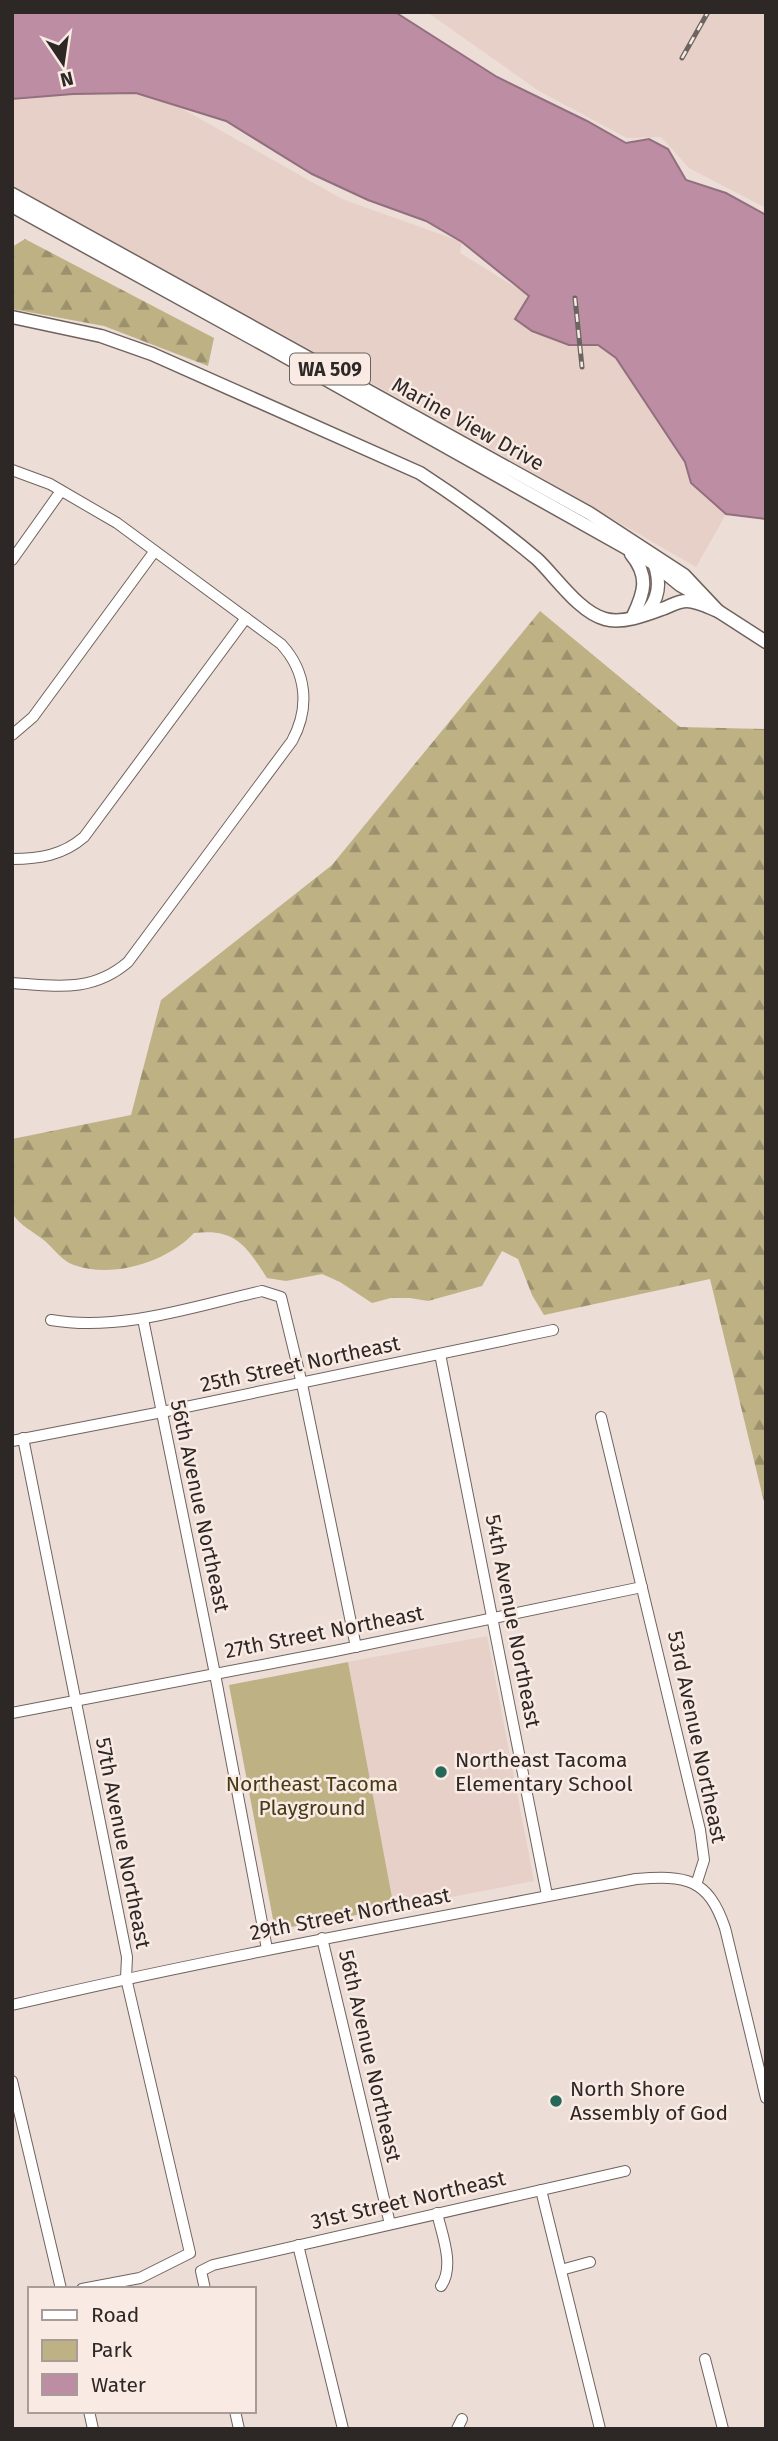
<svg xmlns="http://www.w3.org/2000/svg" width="778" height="2441" font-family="'Fira Sans',sans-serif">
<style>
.built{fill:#e6d0c7}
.green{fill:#beb285}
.forest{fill:url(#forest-firs)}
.water{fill:#bd8da3;stroke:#926f7e;stroke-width:2}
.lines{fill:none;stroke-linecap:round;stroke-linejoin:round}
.minor-casing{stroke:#70635e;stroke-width:12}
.major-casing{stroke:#70635e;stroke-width:15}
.minor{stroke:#fff;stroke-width:10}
.major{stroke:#fff;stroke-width:12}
.rail-casing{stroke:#6c6460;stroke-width:5}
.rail{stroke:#f9eae4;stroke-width:2.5;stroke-dasharray:8;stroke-linecap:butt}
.poi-dot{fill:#266858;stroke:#f9eae4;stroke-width:2.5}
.labels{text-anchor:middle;stroke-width:5;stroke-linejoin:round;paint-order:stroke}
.shield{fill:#f9eae4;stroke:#6a625f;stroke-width:2}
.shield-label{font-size:19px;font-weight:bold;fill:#2d2826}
.street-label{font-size:21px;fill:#2d2826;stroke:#f9eae4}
.poi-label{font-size:21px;fill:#2d2826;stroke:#f9eae4;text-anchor:start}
.park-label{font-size:21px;fill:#453c15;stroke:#f9eae4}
</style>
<defs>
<pattern id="forest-firs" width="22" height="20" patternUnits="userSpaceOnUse" patternTransform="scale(1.75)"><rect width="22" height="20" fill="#beb285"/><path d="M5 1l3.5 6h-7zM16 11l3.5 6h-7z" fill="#9b916d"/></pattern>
</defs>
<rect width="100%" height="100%" fill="#ecddd7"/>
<g class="built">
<polygon points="427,12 766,12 766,208 689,168 661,137 627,138 539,91"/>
<polygon points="136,93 170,102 342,199 462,242 460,253 530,296 515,318 569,345 598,345 616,358 685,462 691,483 726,514 696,567 488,447 12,186 12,99 73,94"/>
<polygon points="487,1636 534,1881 394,1908 348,1662"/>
</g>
<polygon class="green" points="348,1662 394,1908 275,1930 229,1685"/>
<g class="forest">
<polygon points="25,239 214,338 208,366 104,326 12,309 12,247"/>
<path d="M540 611 680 727 766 729V1510L710 1279 544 1315 532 1295 518 1259 502 1251 482 1286 428 1301 410 1298H391L372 1303 340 1282 322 1274 286 1281 267 1278C246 1245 235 1228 194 1233 167 1262 113 1279 74 1265 62 1261 54 1249 45 1241 34 1232 20 1226 12 1213V1139L131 1115 161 1000 332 865Z"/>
</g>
<polygon class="water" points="12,12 395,12 497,77 587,121 626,143 649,139 668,149 686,180 726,193 766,215 766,519 726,514 691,483 685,462 616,358 598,345 569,345 532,331 515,319 529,296 462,242 426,221 368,200 312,174 226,121 136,93 73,94 12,99"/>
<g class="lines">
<g class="minor-casing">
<g id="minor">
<path d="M12 470 50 484 117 523 281 644C307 672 310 708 292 741L128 962C92 993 56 986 12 983"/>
<polyline points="12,560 61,491"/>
<polyline points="12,735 33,717 154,552"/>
<path d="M12 859C40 859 63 855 84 837L246 618"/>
<polyline points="143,1319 215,1674 267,1949"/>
<path d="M51 1320C121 1332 195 1306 262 1291L281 1297 302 1384 356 1647"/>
<polyline points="440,1354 547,1895"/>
<polyline points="601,1417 700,1830 704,1860 696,1885"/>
<polyline points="23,1438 127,1957 126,1978 190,2253 140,2278 82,2289"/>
<polyline points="12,1441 162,1412 553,1330"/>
<polyline points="12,1713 335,1651 642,1587"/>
<polyline points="322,1938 390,2224"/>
<path d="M12 2005C219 1956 428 1920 636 1879 686 1875 708 1878 725 1928L766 2098"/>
<polyline points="12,2081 61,2289"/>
<polyline points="541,2190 600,2429"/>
<path d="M437 2213C442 2235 455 2266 441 2286"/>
<polyline points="298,2245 343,2429"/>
<polyline points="561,2270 590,2262"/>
<polyline points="205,2289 201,2271 213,2265 625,2171"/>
<polyline points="705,2359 723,2429"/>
<polyline points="89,2411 93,2429"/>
<polyline points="235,2411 239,2429"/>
<polyline points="457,2429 462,2419"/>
</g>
</g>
<g class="major-casing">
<g id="major">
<polyline points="12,194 589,513 684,575 718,611 766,642"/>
<polyline points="12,206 270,348 653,563 680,585 699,596"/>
<path d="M12 317 101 336 152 354 420 473C460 499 500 528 537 559 556 577 579 612 605 619 622 624 646 615 662 609 671 606 677 601 687 601 697 601 708 607 718 611"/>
<path d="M631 554C649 576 645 591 633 616"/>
<path d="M645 614C659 600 661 582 654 563"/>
</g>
</g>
<use href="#minor" class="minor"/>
<use href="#major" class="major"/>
<g class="rail-casing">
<g id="rail">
<polyline points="682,58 708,12"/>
<polyline points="575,298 582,367"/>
</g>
</g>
<use href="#rail" class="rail"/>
</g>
<g class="poi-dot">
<circle cx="441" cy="1772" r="7"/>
<circle cx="556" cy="2101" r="7"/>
</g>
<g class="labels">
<rect class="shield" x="290" y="353.5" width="80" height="31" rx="5"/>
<g class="shield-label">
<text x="330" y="376">WA 509</text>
</g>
<g class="street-label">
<text transform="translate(468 424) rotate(29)" y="7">Marine View Drive</text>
<text transform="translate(300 1364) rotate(-12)" y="7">25th Street Northeast</text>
<text transform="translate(200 1506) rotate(78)" y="7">56th Avenue Northeast</text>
<text transform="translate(513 1621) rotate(79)" y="7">54th Avenue Northeast</text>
<text transform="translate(324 1632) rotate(-11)" y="7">27th Street Northeast</text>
<text transform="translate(697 1737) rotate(78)" y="7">53rd Avenue Northeast</text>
<text transform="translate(123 1843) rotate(79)" y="7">57th Avenue Northeast</text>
<text transform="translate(350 1914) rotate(-11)" y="7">29th Street Northeast</text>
<text transform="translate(370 2056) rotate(77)" y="7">56th Avenue Northeast</text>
<text transform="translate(408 2200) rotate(-13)" y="7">31st Street Northeast</text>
</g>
<g class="poi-label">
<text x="455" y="1767">Northeast Tacoma<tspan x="455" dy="24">Elementary School</tspan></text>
<text x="570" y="2096">North Shore<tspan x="570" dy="24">Assembly of God</tspan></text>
</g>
<g class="park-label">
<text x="312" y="1791">Northeast Tacoma<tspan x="312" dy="24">Playground</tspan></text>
</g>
</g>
<rect width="778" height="2441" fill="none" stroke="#2d2826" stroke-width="28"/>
<rect x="28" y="2287" width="228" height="126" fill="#f9eae4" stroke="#a79c98" stroke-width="2"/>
<rect x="42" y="2310" width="35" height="10" fill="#ffffff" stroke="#a79c98" stroke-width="2"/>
<text x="91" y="2322" font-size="21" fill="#2d2826">Road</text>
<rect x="42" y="2340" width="35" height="21" fill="#beb285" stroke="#a79c98" stroke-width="2"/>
<text x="91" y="2357" font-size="21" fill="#2d2826">Park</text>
<rect x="42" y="2374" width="35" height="21" fill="#bd8da3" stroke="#a79c98" stroke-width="2"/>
<text x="91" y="2392" font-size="21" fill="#2d2826">Water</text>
<g transform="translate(63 63) rotate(167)" stroke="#f9eae4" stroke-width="5" paint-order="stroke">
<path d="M0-5L12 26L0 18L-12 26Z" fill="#2d2826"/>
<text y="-10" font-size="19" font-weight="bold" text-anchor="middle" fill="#2d2826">N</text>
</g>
</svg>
